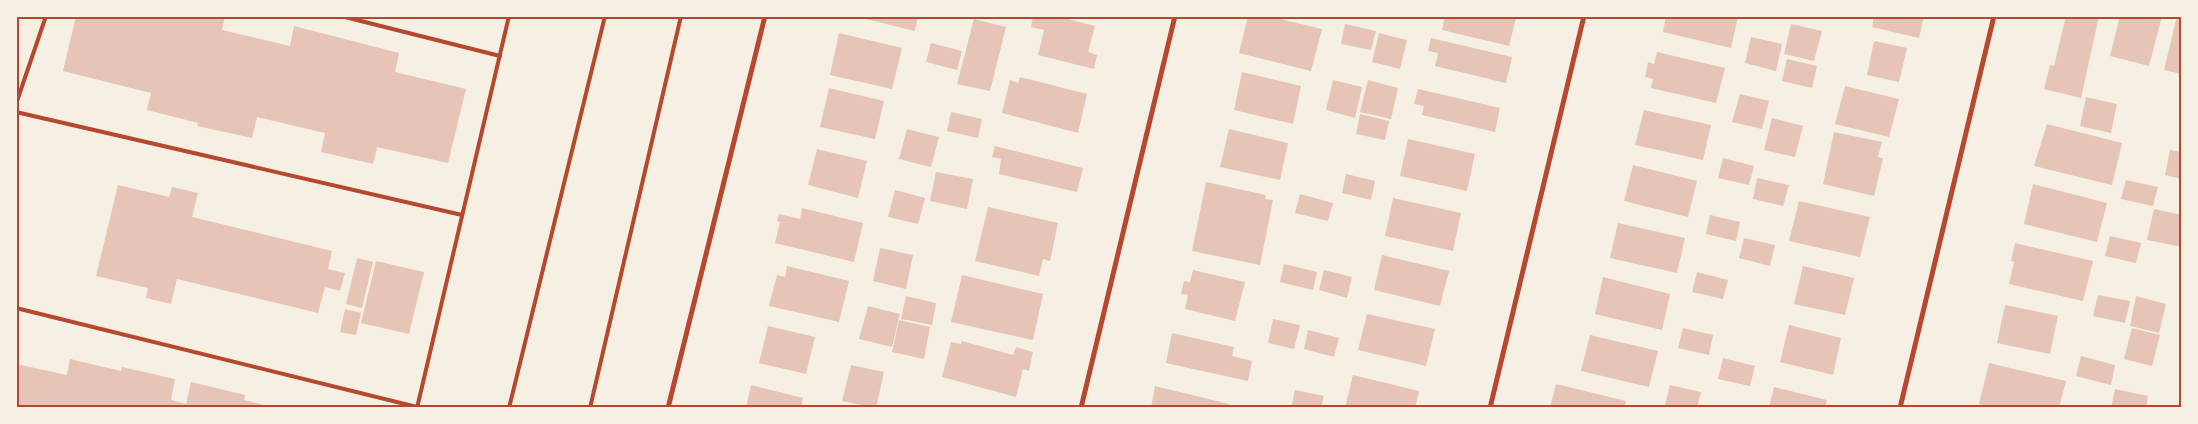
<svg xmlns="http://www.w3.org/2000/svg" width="2198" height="424" font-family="'Asap Condensed',sans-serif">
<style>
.building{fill:#e6c5b7}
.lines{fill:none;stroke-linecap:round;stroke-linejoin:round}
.service{stroke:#b5482f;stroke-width:4}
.minor{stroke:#b5482f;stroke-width:5}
.neatline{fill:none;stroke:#b5482f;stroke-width:2}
</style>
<rect width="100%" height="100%" fill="#f6efe4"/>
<g class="building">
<polygon points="76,16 225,16 222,30 290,46 294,26 399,53 395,72 466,89 448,163 377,147 373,164 321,152 325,133 257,117 252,138 197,126 198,123 147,110 151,93 63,71"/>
<polygon points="854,16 918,16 915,31"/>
<polygon points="1033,16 1056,16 1095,26 1088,52 1097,55 1094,69 1038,55 1044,30 1031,27"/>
<polygon points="1248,16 1268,16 1322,29 1311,71 1239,53"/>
<polygon points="1445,16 1509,16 1516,18 1509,46 1442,30"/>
<polygon points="1666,16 1738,16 1731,48 1663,32"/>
<polygon points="1874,16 1924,16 1919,38 1872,27"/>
<polygon points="2066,16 2099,16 2081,98 2044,89 2050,65 2054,66"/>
<polygon points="2120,16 2162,16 2149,66 2110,56"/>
<polygon points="2177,16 2182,17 2182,74 2164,70"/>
<polygon points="974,19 1006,27 990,91 957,84"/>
<polygon points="1345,24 1376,31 1371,50 1341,44"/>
<polygon points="1791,24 1822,31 1814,61 1784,54"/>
<polygon points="839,33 902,48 892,89 830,75"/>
<polygon points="1379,33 1407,40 1400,69 1372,62"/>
<polygon points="1751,37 1782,44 1776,71 1745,63"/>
<polygon points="1431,38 1512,57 1506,83 1435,66 1438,53 1428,51"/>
<polygon points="1874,41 1907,48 1899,82 1867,75"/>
<polygon points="931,43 962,51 957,70 926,62"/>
<polygon points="1657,52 1725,68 1716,103 1651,88 1653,79 1645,77 1648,62 1654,64"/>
<polygon points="1787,59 1817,66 1812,88 1782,81"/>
<polygon points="1242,72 1301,86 1293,124 1234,110"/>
<polygon points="1020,77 1087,94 1078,133 1002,113 1010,80 1018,83"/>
<polygon points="1333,80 1362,87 1355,118 1326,110"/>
<polygon points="1368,80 1398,88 1391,119 1360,112"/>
<polygon points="1845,86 1899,99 1889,137 1835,124"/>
<polygon points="829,88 884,101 875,139 820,127"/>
<polygon points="1418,89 1500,108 1495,132 1422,115 1424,106 1414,104"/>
<polygon points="1740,94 1769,101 1762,129 1732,122"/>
<polygon points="2086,97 2117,104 2111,133 2080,126"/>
<polygon points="1644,110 1711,125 1703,160 1635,145"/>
<polygon points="951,112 982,119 978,138 947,131"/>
<polygon points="1360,114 1389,121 1385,140 1356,134"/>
<polygon points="1772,118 1803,126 1795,157 1764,150"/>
<polygon points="2047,124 2122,143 2112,185 2034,166"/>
<polygon points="907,129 939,137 931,167 899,159"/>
<polygon points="1229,129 1288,143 1280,180 1220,167"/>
<polygon points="1834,132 1882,142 1878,157 1883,158 1874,196 1823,184"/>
<polygon points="1408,139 1475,154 1467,191 1400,176"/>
<polygon points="995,146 1083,168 1077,192 999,174 1001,159 992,157"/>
<polygon points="817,149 867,161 858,198 808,185"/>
<polygon points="2170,150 2182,152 2182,179 2165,175"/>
<polygon points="1723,158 1754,166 1749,185 1718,178"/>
<polygon points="1633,165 1697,181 1688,217 1624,201"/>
<polygon points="936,172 973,179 967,209 930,201"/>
<polygon points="1346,174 1375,181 1371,200 1342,193"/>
<polygon points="1757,178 1789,185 1783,206 1753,199"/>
<polygon points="2126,180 2158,187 2153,206 2121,199"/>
<polygon points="1206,182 1266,195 1265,199 1273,200 1260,265 1192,251"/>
<polygon points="2033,184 2107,203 2097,242 2024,224"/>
<polygon points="118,185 169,197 172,187 198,193 192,217 332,251 328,269 345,273 340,291 325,287 318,313 177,279 171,304 146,298 148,288 96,276"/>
<polygon points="895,190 925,198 918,224 888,217"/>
<polygon points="1300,194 1333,203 1328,221 1295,213"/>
<polygon points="1393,198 1461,213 1453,251 1385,236"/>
<polygon points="1799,201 1870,217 1860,257 1789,241"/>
<polygon points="988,207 1058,223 1050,261 1043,259 1039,276 975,261"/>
<polygon points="802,208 863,223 854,262 775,243 780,222 777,221 779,214 800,219"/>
<polygon points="2154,209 2182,215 2182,247 2147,240"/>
<polygon points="1710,215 1740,222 1736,241 1706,234"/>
<polygon points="1618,223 1685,238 1677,273 1610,258"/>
<polygon points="2110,236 2141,243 2136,263 2105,256"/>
<polygon points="1744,238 1775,245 1770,266 1739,258"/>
<polygon points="2015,243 2093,261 2083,301 2009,284 2014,262 2011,261"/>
<polygon points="880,248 913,255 906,289 873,281"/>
<polygon points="1382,255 1449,271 1440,306 1374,290"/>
<polygon points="357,258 373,262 362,308 346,304"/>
<polygon points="376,261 424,272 409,334 361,323"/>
<polygon points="1284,264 1317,272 1313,290 1280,282"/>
<polygon points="787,266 849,281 839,322 769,306 777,275 785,277"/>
<polygon points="1803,266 1854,278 1845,315 1794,304"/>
<polygon points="1193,270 1245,282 1235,321 1185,309 1188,295 1181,294 1184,281 1190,282"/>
<polygon points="1324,270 1352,277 1347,298 1319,290"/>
<polygon points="1697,272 1728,280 1723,299 1692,292"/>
<polygon points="962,275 1043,294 1033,340 951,322"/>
<polygon points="1603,277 1670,294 1662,330 1595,314"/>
<polygon points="2098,295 2130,301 2125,323 2093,316"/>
<polygon points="906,296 936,303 932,325 901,319"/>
<polygon points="2136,296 2166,304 2159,333 2130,326"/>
<polygon points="2005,305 2058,316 2050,354 1997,343"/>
<polygon points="868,306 900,314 892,347 859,339"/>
<polygon points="345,309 361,313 356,335 340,332"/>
<polygon points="1367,314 1435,329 1426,366 1358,350"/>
<polygon points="1273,319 1300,325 1294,349 1268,343"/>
<polygon points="899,320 930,327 924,359 892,352"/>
<polygon points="1789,325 1841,338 1833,375 1780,362"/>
<polygon points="768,326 815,337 806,374 759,363"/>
<polygon points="1683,328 1713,335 1709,355 1678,348"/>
<polygon points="2132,328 2160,335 2152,366 2124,359"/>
<polygon points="1308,330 1339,338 1334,357 1304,349"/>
<polygon points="1172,333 1234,347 1232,356 1252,361 1248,381 1166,363"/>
<polygon points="1590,335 1658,351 1649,387 1581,371"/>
<polygon points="962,341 1013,355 1016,347 1033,352 1029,371 1023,369 1016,397 942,377 951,342 961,344"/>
<polygon points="2081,356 2115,365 2111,385 2076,376"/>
<polygon points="1723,358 1755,366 1750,386 1718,379"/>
<polygon points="70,359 121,371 122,367 175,379 171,400 186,404 191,382 245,395 244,400 275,408 16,408 16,364 67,375"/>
<polygon points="1989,363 2066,381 2059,408 1995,408 1979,404"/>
<polygon points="851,365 884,372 876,408 842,401"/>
<polygon points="1353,375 1419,391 1415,408 1345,408"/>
<polygon points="1556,384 1626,401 1624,408 1550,408"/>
<polygon points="751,385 803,398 801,408 746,408"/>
<polygon points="1670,385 1701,392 1697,408 1676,408 1665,405"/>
<polygon points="1155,386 1229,404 1228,408 1151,408"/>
<polygon points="1774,387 1827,400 1825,408 1769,408"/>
<polygon points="2115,389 2148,396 2146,408 2111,408"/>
<polygon points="1295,390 1324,396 1321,408 1291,408"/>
</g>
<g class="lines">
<g class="service">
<polyline points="341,16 500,56"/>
<polyline points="16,104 46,16"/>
<polyline points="16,112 462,215"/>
<polyline points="16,308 417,407"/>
<polyline points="417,408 509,16"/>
<polyline points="509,408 605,16"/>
<polyline points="590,408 681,16"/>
</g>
<g class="minor">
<polyline points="668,408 765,16"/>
<polyline points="1081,408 1175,16"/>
<polyline points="1490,408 1584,16"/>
<polyline points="1900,408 1994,16"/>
</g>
</g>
<rect width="2198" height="424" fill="none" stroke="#f6efe4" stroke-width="35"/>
<rect x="18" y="18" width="2162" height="388" class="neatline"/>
</svg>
